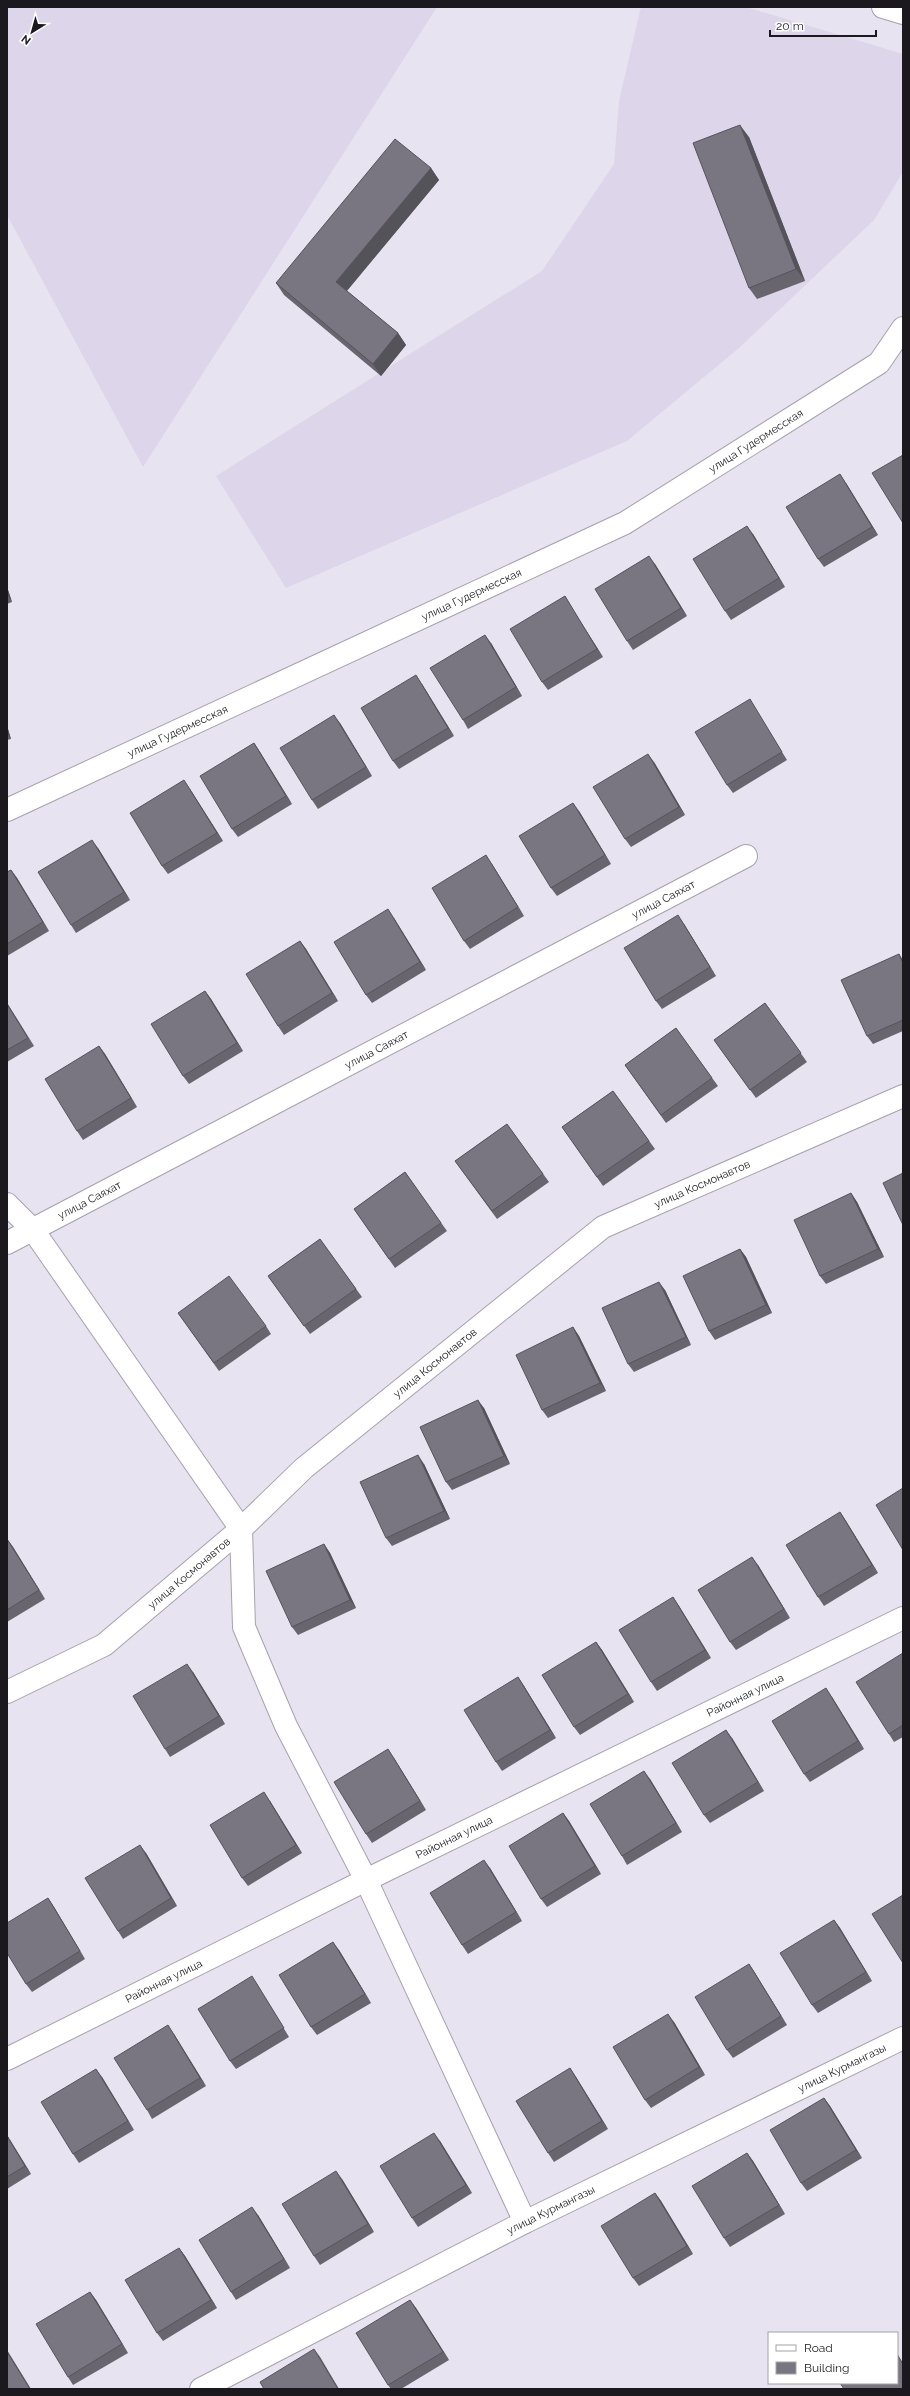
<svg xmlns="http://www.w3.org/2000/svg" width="910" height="2396" font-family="Raleway,sans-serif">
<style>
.built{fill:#ddd5ea}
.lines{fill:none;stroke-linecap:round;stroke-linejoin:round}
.minor-casing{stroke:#a6a1ad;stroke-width:24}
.tertiary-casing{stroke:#a6a1ad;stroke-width:24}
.secondary-casing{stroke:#a6a1ad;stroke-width:24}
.minor{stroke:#fff;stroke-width:22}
.tertiary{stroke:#fff;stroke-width:22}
.secondary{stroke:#fff;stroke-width:22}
.wall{fill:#69656f}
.shaded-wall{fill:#55535a}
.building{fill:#7a7681;stroke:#55535a}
.labels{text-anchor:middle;stroke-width:3;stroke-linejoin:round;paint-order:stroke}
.street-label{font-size:11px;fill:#1b191e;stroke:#fff}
</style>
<rect width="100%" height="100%" fill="#e8e3f0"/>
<g class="built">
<polygon points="7,7 437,7 143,467 7,215"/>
<polygon points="641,7 746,7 903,54 903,172 874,220 739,348 627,441 286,588 216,476 542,271 614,164 619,101"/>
</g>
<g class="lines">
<g class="minor-casing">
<g id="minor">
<polyline points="7,1204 33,1230 241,1529 244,1627 286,1726 366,1880 525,2222"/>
<path id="s1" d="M7 1243 746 856"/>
<path id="s2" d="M7 1692 104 1645 241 1529 304 1468 603 1227 903 1096"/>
<path id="s3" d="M7 2059 366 1880 903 1618"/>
<path id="s4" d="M201 2389 525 2222 903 2038"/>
</g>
</g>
<g class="tertiary-casing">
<polyline id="tertiary" points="883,7 903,13"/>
</g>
<g class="secondary-casing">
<g id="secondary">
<path id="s5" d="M7 810 625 523 879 363 903 328"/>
</g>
</g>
<use href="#minor" class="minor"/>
<use href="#tertiary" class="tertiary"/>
<use href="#secondary" class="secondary"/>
</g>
<g class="wall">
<polygon points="749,137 805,281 757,299 749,288"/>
<polygon points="431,168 439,180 347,291 398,333 406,345 381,376 284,295 276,283"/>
<polygon points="846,483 878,535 824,567 818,559"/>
<polygon points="753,534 785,587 731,620 725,611"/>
<polygon points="655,564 687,616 633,650 627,641"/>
<polygon points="7,587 12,602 7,604"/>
<polygon points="570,605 603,657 548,690 542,682"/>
<polygon points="491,643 522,696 468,729 463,720"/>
<polygon points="422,684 454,736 399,769 393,761"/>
<polygon points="750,699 755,708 787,760 733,793 727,785"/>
<polygon points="340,723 372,776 318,809 312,800"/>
<polygon points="7,726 11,739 7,740"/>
<polygon points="254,743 260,752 292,804 238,837 232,829"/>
<polygon points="654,762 685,815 631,847 625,839"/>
<polygon points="190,789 223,841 168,874 162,866"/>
<polygon points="579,811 611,864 557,896 551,888"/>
<polygon points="98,848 130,900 76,933 71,925"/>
<polygon points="492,864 524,916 470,949 464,941"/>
<polygon points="11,870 17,878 49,931 7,956 7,872"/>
<polygon points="394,918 426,970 372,1003 366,995"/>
<polygon points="684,924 716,976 662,1009 656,1001"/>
<polygon points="300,941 306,949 338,1001 284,1035 278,1026"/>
<polygon points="899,954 903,960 903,1031 873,1044 867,1036"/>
<polygon points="205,991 211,999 243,1051 189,1084 183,1076"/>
<polygon points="7,1003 34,1046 7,1062"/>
<polygon points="765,1003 807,1062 756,1098 714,1040"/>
<polygon points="676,1028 718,1086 666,1123 625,1065"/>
<polygon points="99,1046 105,1054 137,1107 83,1140 77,1131"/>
<polygon points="613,1091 655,1149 603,1186 562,1127"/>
<polygon points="507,1124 549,1182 497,1219 455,1161"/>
<polygon points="405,1172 447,1231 395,1268 354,1209"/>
<polygon points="851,1193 857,1202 884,1257 826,1284 820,1276"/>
<polygon points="320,1239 362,1297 310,1334 268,1276"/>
<polygon points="740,1249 746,1257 772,1313 715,1340 709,1331"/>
<polygon points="665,1290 691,1345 634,1372 628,1364"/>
<polygon points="178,1313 266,1326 271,1334 219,1371"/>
<polygon points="573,1327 579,1336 606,1391 548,1418 542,1410"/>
<polygon points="484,1408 510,1464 452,1490 446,1482"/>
<polygon points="424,1464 450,1519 392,1546 386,1538"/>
<polygon points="840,1512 846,1521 878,1573 824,1606 818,1597"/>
<polygon points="7,1539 13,1547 45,1599 7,1622"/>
<polygon points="324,1544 330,1553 356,1608 298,1635 292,1627"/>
<polygon points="758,1565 790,1618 736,1650 730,1642"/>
<polygon points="673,1597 679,1606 711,1658 657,1691 651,1682"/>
<polygon points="596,1642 602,1650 634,1702 580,1735 574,1727"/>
<polygon points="903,1653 903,1737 894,1742 889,1734"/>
<polygon points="193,1672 225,1724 170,1757 165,1749"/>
<polygon points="518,1677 524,1686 556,1738 502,1771 496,1762"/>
<polygon points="832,1697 864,1749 810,1782 804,1774"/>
<polygon points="732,1738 764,1791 710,1823 704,1815"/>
<polygon points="394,1758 426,1810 372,1843 366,1834"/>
<polygon points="650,1779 682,1832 627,1865 622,1856"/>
<polygon points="270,1801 302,1853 248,1886 242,1878"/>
<polygon points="563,1813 569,1821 601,1874 547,1907 541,1899"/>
<polygon points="146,1853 177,1906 123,1939 118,1931"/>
<polygon points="490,1868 522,1921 468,1954 462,1945"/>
<polygon points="48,1898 54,1907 85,1959 32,1992 26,1984"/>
<polygon points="834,1920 840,1928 872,1981 818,2013 812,2005"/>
<polygon points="339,1950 371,2003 317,2035 311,2027"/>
<polygon points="749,1964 755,1973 787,2025 733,2058 727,2050"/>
<polygon points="257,1984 289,2037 236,2069 230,2061"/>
<polygon points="674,2022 705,2075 651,2108 645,2100"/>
<polygon points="174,2034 206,2086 152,2119 147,2110"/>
<polygon points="570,2068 576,2077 608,2129 554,2162 548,2153"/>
<polygon points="102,2077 134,2130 79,2163 73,2154"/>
<polygon points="824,2098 830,2106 862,2158 807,2191 801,2183"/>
<polygon points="7,2135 31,2174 7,2189"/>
<polygon points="440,2141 472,2193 418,2227 412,2218"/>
<polygon points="747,2153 753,2161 785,2214 730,2247 724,2238"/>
<polygon points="342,2179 374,2232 320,2265 314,2256"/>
<polygon points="655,2193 661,2201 693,2254 639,2286 633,2278"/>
<polygon points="258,2215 290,2268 236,2300 231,2292"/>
<polygon points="179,2248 185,2256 217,2308 163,2341 157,2333"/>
<polygon points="90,2292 96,2300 128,2353 73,2385 68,2377"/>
<polygon points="410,2300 416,2308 449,2360 401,2389 391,2389 388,2385"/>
</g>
<g class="shaded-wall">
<polygon points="740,125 749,137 805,281 796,269"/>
<polygon points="431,168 439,180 344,294 336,282"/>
<polygon points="398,333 406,345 381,376 373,364"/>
<polygon points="840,474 846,483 878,535 872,527"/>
<polygon points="747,526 753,534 785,587 779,578"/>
<polygon points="649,556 655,564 687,616 681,608"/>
<polygon points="7,587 12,602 7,594"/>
<polygon points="565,596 570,605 603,657 597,649"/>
<polygon points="485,635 491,643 522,696 516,687"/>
<polygon points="416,675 422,684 454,736 448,728"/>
<polygon points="334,715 340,723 372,776 366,767"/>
<polygon points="7,726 11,739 7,733"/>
<polygon points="254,743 260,752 292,804 286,796"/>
<polygon points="648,754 654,762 685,815 679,807"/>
<polygon points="184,780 190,789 223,841 217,833"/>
<polygon points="573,803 579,811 611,864 605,855"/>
<polygon points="92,840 98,848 130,900 124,892"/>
<polygon points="486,855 492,864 524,916 518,907"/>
<polygon points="11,870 17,878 49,931 43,922"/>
<polygon points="388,909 394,918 426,970 420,962"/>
<polygon points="678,915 684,924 716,976 710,967"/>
<polygon points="300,941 306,949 338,1001 332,993"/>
<polygon points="205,991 211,999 243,1051 237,1043"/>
<polygon points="7,1003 34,1046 7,1004"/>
<polygon points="99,1046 105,1054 137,1107 131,1098"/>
<polygon points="851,1193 857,1202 884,1257 878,1249"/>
<polygon points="740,1249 746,1257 772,1313 766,1305"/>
<polygon points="659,1282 665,1290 691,1345 686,1337"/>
<polygon points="573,1327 579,1336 606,1391 600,1383"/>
<polygon points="478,1400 484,1408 510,1464 504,1456"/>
<polygon points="418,1455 424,1464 450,1519 444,1511"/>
<polygon points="840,1512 846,1521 878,1573 872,1565"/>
<polygon points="7,1539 13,1547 45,1599 39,1590"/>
<polygon points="324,1544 330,1553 356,1608 350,1600"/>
<polygon points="752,1557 758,1565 790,1618 784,1609"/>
<polygon points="673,1597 679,1606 711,1658 705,1650"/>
<polygon points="596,1642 602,1650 634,1702 628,1694"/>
<polygon points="187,1664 193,1672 225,1724 219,1716"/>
<polygon points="518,1677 524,1686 556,1738 550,1730"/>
<polygon points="826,1688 832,1697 864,1749 858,1741"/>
<polygon points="726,1730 732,1738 764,1791 758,1782"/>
<polygon points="388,1749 394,1758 426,1810 420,1801"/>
<polygon points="644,1771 650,1779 682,1832 676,1823"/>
<polygon points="264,1792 270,1801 302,1853 296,1845"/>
<polygon points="563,1813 569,1821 601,1874 595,1866"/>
<polygon points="140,1845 146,1853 177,1906 171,1898"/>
<polygon points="484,1860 490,1868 522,1921 516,1912"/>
<polygon points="48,1898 54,1907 85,1959 80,1951"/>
<polygon points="834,1920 840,1928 872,1981 866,1972"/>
<polygon points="333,1942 339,1950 371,2003 365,1994"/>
<polygon points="749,1964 755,1973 787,2025 781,2016"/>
<polygon points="668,2014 674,2022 705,2075 699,2067"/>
<polygon points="168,2025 174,2034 206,2086 200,2078"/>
<polygon points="570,2068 576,2077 608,2129 602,2121"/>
<polygon points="96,2069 102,2077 134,2130 128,2121"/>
<polygon points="824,2098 830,2106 862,2158 856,2150"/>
<polygon points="434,2133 440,2141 472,2193 466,2185"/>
<polygon points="7,2135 31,2174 25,2166 7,2136"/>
<polygon points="747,2153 753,2161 785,2214 779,2205"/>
<polygon points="336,2171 342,2179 374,2232 368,2224"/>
<polygon points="655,2193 661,2201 693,2254 687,2246"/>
<polygon points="252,2207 258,2215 290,2268 284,2259"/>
<polygon points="179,2248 185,2256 217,2308 211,2300"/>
<polygon points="90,2292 96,2300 128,2353 122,2344"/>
<polygon points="410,2300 416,2308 449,2360 443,2352"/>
<polygon points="314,2349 320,2357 339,2389 338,2389"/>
<polygon points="7,2350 31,2389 30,2389 7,2352"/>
</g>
<g class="building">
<polygon points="740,125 796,269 749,288 693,143"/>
<polygon points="395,139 431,168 336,282 398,333 373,364 276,283"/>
<polygon points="903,455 903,523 872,473"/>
<polygon points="840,474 872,527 818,559 786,507"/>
<polygon points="747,526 779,578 725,611 693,559"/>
<polygon points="649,556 681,608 627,641 595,589"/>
<polygon points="565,596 597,649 542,682 510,629"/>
<polygon points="485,635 516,687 463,720 430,668"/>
<polygon points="416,675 448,728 393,761 361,708"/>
<polygon points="750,699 782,752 727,785 695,732"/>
<polygon points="334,715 366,767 312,800 280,748"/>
<polygon points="254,743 286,796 232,829 200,776"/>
<polygon points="648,754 679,807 625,839 593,787"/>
<polygon points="184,780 217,833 162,866 130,813"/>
<polygon points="573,803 605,855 551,888 519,836"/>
<polygon points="92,840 124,892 71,925 38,872"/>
<polygon points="486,855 518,907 464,941 432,888"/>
<polygon points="11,870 43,922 7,944 7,872"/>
<polygon points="388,909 420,962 366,995 334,942"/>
<polygon points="678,915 710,967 656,1001 624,948"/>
<polygon points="300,941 332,993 278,1026 246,974"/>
<polygon points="899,954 903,963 903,1020 867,1036 841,980"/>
<polygon points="205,991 237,1043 183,1076 151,1024"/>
<polygon points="765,1003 801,1053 750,1090 714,1040"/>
<polygon points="7,1004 28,1038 7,1050"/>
<polygon points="676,1028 712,1078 661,1115 625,1065"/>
<polygon points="99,1046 131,1098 77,1131 45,1079"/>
<polygon points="613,1091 649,1141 597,1177 562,1127"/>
<polygon points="507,1124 543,1174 492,1211 455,1161"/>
<polygon points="405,1172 441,1223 389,1259 354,1209"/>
<polygon points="903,1173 903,1225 883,1183"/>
<polygon points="851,1193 878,1249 820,1276 794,1220"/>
<polygon points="320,1239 356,1289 304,1326 268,1276"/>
<polygon points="740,1249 766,1305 709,1331 683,1276"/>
<polygon points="229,1276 266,1326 214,1363 178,1313"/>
<polygon points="659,1282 686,1337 628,1364 602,1308"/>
<polygon points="573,1327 600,1383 542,1410 516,1355"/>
<polygon points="478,1400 504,1456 446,1482 420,1427"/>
<polygon points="418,1455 444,1511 386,1538 360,1482"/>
<polygon points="903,1488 903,1550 876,1505"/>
<polygon points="840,1512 872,1565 818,1597 786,1545"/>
<polygon points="7,1539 39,1590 7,1610"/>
<polygon points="324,1544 350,1600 292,1627 266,1571"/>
<polygon points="752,1557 784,1609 730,1642 698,1590"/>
<polygon points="673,1597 705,1650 651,1682 619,1630"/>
<polygon points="596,1642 628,1694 574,1727 542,1675"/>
<polygon points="903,1653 903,1725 889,1734 856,1682"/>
<polygon points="187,1664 219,1716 165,1749 133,1696"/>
<polygon points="518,1677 550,1730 496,1762 464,1710"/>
<polygon points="826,1688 858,1741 804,1774 772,1721"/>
<polygon points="726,1730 758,1782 704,1815 672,1763"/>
<polygon points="388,1749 420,1801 366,1834 334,1782"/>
<polygon points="644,1771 676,1823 622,1856 590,1804"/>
<polygon points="264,1792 296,1845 242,1878 210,1825"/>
<polygon points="563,1813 595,1866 541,1899 509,1846"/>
<polygon points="140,1845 171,1898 118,1931 85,1878"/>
<polygon points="484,1860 516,1912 462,1945 430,1893"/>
<polygon points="903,1895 903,1963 872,1914"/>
<polygon points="48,1898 80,1951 26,1984 7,1953 7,1923"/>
<polygon points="834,1920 866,1972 812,2005 780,1953"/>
<polygon points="333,1942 365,1994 311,2027 279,1975"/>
<polygon points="749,1964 781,2016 727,2050 695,1997"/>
<polygon points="252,1976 284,2028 230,2061 198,2009"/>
<polygon points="668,2014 699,2067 645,2100 613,2047"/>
<polygon points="168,2025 200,2078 147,2110 114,2058"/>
<polygon points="570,2068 602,2121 548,2153 516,2101"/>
<polygon points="96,2069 128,2121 73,2154 41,2102"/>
<polygon points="824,2098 856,2150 801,2183 770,2130"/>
<polygon points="434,2133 466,2185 412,2218 380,2166"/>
<polygon points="7,2136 25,2166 7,2177"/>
<polygon points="747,2153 779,2205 724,2238 692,2186"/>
<polygon points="336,2171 368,2224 314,2256 282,2204"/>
<polygon points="655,2193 687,2246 633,2278 601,2226"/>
<polygon points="252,2207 284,2259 231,2292 199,2240"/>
<polygon points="179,2248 211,2300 157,2333 125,2280"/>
<polygon points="90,2292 122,2344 68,2377 36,2324"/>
<polygon points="410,2300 443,2352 388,2385 356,2333"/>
<polygon points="314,2349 338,2389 264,2389 260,2382"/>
<polygon points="7,2352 30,2389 7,2389"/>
<polygon points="897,2354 903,2364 903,2389 844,2389 840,2383 897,2383"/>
</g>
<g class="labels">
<g class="street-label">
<text dy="4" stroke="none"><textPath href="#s5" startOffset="836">улица Гудермесская</textPath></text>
<text dy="4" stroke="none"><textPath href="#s5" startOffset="512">улица Гудермесская</textPath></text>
<text dy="4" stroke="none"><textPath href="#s5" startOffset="188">улица Гудермесская</textPath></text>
<text dy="4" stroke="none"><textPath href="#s1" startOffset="741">улица Саяхат</textPath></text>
<text dy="4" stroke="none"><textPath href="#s1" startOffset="417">улица Саяхат</textPath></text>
<text dy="4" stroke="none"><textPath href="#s2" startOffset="867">улица Космонавтов</textPath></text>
<text dy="4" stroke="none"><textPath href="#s1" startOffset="93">улица Саяхат</textPath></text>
<text dy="4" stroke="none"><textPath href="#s2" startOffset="543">улица Космонавтов</textPath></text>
<text dy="4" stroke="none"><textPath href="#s2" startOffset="219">улица Космонавтов</textPath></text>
<text dy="4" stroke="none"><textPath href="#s3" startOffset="823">Районная улица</textPath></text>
<text dy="4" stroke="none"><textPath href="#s3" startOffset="499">Районная улица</textPath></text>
<text dy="4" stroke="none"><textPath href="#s3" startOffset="175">Районная улица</textPath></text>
<text dy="4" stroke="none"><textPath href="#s4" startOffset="717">улица Курмангазы</textPath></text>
<text dy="4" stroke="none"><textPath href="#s4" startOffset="393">улица Курмангазы</textPath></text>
</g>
</g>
<rect width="910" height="2396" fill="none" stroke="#1b191e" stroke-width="16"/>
<rect x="768" y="2332" width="130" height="52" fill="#ffffff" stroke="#a4a3a5"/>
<rect x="776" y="2345" width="20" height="6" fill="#ffffff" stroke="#a4a3a5"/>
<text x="804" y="2352" font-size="12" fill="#1b191e">Road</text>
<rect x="776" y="2362" width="20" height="12" fill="#7a7681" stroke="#a4a3a5"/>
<text x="804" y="2372" font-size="12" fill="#1b191e">Building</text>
<g transform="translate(32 32) rotate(217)" stroke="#ffffff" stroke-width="3" paint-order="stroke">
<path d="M0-3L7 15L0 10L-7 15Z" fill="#1b191e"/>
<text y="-6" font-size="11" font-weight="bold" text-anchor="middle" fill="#1b191e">N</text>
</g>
<path d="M770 30v6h106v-6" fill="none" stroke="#1b191e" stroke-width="2"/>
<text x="776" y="30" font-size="12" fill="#1b191e" stroke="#ffffff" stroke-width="3" paint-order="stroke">20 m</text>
</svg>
